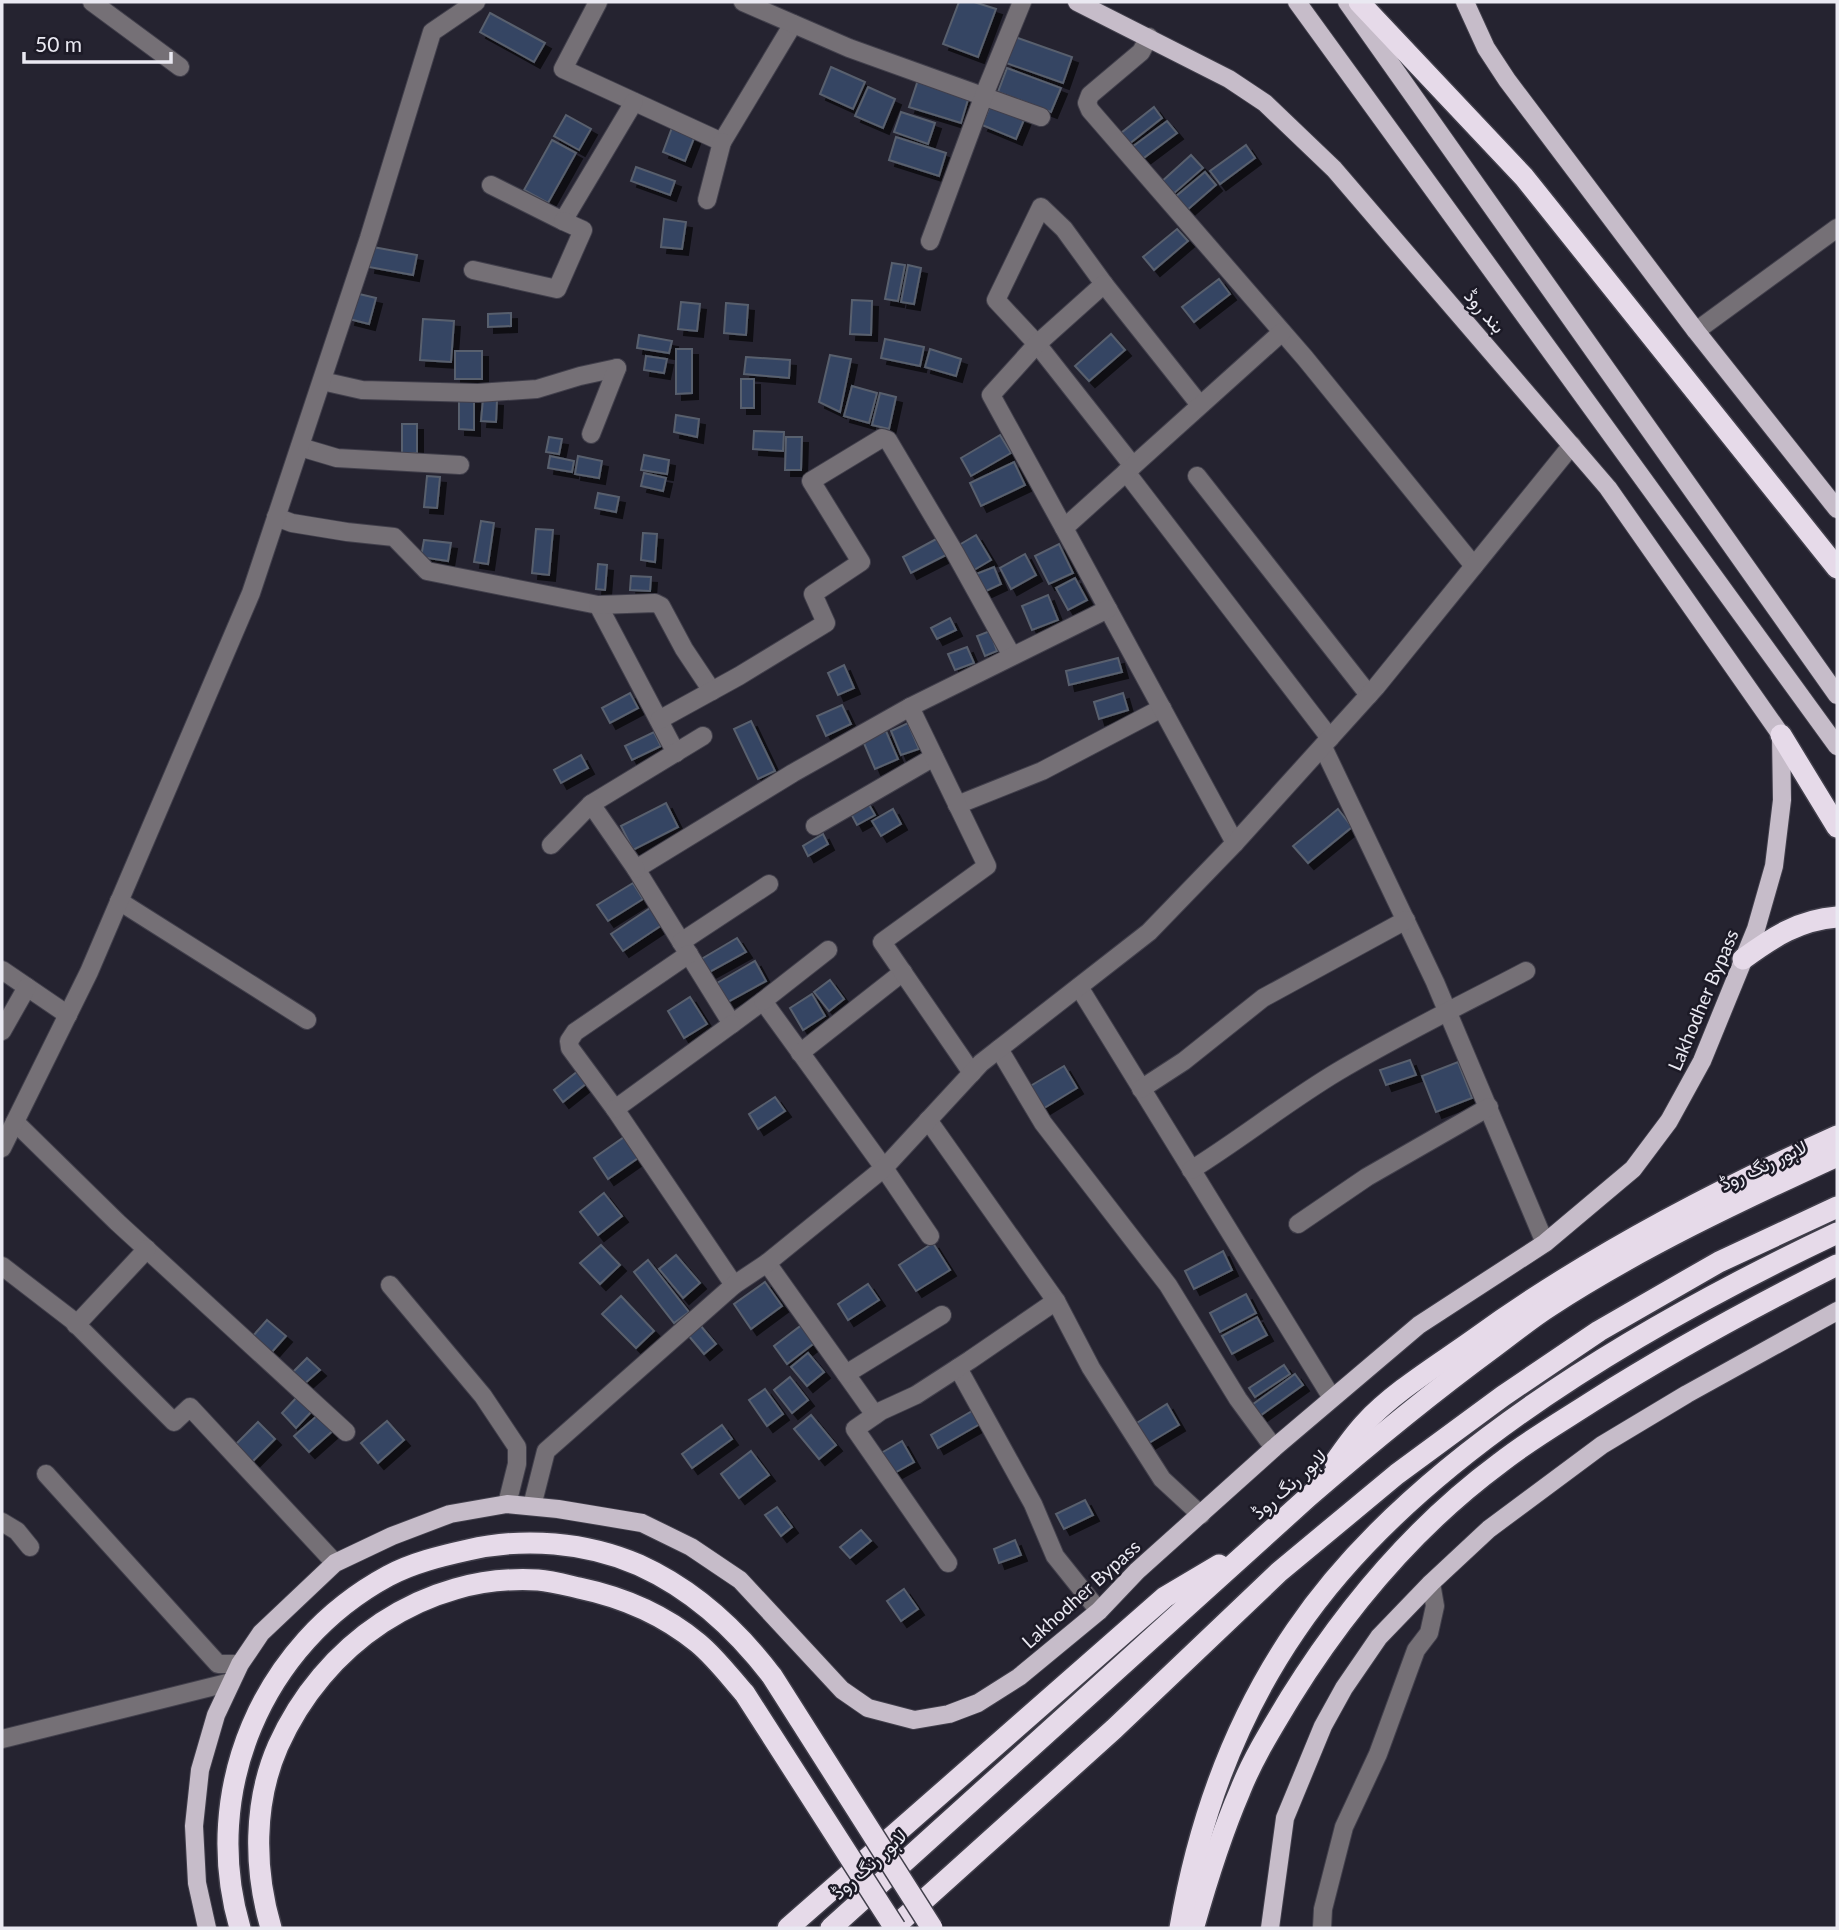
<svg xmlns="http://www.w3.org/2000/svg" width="1839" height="1930" font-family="Lato,Vazirmatn,sans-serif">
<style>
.building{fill:#364463;stroke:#59606e;stroke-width:2;filter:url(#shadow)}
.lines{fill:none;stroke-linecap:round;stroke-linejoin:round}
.minor-casing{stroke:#413f4b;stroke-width:20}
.major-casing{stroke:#413f4b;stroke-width:20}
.highway-casing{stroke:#413f4b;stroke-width:24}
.minor{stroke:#757076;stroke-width:18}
.major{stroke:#c6bcc9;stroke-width:18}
.highway{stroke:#e6dae9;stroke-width:21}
.highway-bridge-casing{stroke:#413f4b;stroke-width:24;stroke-linecap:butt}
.highway-bridge{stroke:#e6dae9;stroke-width:21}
.labels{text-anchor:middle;stroke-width:5;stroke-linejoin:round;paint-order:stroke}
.street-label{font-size:19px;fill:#eae9f2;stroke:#1c1a26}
</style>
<defs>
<filter id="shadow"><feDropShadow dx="6" dy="6" stdDeviation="0" flood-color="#0009"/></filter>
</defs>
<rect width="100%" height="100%" fill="#252330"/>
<g class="building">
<polygon points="959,2 974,2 996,9 978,57 943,44"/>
<polygon points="490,13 545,43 534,62 480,32"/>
<polygon points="1015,37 1072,57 1063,83 1006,63"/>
<polygon points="831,67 865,82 853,109 820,94"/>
<polygon points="1007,68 1061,88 1051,112 998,92"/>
<polygon points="919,77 970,93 961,123 909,107"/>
<polygon points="868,87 895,99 883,128 855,116"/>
<polygon points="992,101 1026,115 1016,139 982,125"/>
<polygon points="1154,107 1162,118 1129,144 1121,133"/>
<polygon points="901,112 935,123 928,144 894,132"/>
<polygon points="566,115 591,129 579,150 554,136"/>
<polygon points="1167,121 1177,133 1141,160 1132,147"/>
<polygon points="673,125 696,133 685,161 663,152"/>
<polygon points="896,137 946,153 939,176 889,160"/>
<polygon points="552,140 576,153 548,203 524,190"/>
<polygon points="1246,145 1255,158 1220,184 1210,171"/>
<polygon points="1191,155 1203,168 1172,195 1160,183"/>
<polygon points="636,167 675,181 670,195 631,181"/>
<polygon points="1205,172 1216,185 1186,211 1175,197"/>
<polygon points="664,219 686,222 682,249 661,247"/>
<polygon points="1177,229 1188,241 1154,270 1143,257"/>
<polygon points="373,247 417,255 413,275 369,267"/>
<polygon points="892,263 905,265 898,301 885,299"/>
<polygon points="908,265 921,268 914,304 901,302"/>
<polygon points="1219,279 1230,294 1194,322 1182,307"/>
<polygon points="355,293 376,298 369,324 349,319"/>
<polygon points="852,300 872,301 871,335 850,334"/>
<polygon points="681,302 700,304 697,331 678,329"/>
<polygon points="726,303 748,305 746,335 724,333"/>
<polygon points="511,313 511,326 488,327 488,314"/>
<polygon points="423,319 454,321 451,362 420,360"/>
<polygon points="1111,334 1125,350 1089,381 1075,366"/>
<polygon points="639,335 672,341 669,353 637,348"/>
<polygon points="885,339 924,347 920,366 881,358"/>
<polygon points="676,349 692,349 692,393 676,394"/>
<polygon points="930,349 961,359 956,376 925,367"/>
<rect x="455" y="351" width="27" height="28"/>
<polygon points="830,355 851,359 840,412 819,402"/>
<polygon points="646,356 667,359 664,373 644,370"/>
<polygon points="746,357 790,360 789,378 744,374"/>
<rect x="741" y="379" width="13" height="29"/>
<polygon points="852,386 877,393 869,423 844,416"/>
<polygon points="880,393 896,397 889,429 872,425"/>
<polygon points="459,397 474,397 474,430 459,429"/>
<polygon points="483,399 497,400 496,422 481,421"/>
<polygon points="676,415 699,419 697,437 674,432"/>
<rect x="402" y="424" width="15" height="29"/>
<polygon points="754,431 784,432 783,451 753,449"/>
<polygon points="1000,435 1011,453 971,476 961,458"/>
<polygon points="549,437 562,439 559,454 546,452"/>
<polygon points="786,437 802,437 801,470 785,470"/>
<polygon points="644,455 669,460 667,474 641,470"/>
<polygon points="550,456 574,461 572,472 548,468"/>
<polygon points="578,456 602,461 599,478 575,474"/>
<polygon points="1014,462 1025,485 981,506 970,483"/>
<polygon points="644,473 666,478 663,491 641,486"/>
<polygon points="427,476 440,477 437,508 424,507"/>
<polygon points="598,493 619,497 616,512 595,508"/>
<polygon points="481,521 494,523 488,564 474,562"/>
<polygon points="536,529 553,530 549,575 532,573"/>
<polygon points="643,533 657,534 655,562 641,560"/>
<polygon points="976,535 991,560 969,573 954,548"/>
<polygon points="940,537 948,554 911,573 903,557"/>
<polygon points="424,540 451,543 448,561 421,557"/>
<polygon points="1059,544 1073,573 1049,584 1035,556"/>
<polygon points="1025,554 1036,575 1011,589 1000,568"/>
<polygon points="598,564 607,565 605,590 596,589"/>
<polygon points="994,567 1001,584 984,592 976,574"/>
<polygon points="631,576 651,577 650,591 630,590"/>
<polygon points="1075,578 1087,600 1068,610 1056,588"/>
<polygon points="1048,595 1058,620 1032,630 1022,606"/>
<polygon points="950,618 956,630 937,639 931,628"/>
<polygon points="990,631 997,651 985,656 977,636"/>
<polygon points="967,647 974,663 955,670 948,654"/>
<polygon points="1118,658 1122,672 1069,685 1066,671"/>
<polygon points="844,665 854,688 838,695 828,673"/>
<polygon points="630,693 638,708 610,723 602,708"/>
<polygon points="1123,693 1128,710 1099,719 1094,702"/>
<polygon points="842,705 851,724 826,736 817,716"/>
<polygon points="751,721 775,771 758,779 734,729"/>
<polygon points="908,723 919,749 901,755 891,731"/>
<polygon points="886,731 898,759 875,769 863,741"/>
<polygon points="654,732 661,746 632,760 625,746"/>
<polygon points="581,755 588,768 561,783 554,770"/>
<polygon points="867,801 875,815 857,825 849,810"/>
<polygon points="666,803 678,827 633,850 621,826"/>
<polygon points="893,809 901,824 881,836 872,821"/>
<polygon points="1338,809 1352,827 1308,863 1293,846"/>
<polygon points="823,834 828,844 808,856 803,846"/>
<polygon points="633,883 643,899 608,921 597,905"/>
<polygon points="650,908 662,925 623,951 611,934"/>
<polygon points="737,938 746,952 706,974 698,961"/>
<polygon points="755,961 766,981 728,1002 717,983"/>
<polygon points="830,980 844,999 829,1011 814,992"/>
<polygon points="812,994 825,1016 803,1030 790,1008"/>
<polygon points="690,997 707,1024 684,1038 668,1011"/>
<polygon points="1410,1060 1416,1075 1386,1085 1380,1070"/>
<polygon points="1458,1062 1472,1098 1436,1112 1422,1076"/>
<polygon points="1064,1066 1077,1088 1041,1110 1027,1088"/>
<polygon points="578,1071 587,1083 563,1102 554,1090"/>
<polygon points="775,1097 785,1111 758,1129 749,1114"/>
<polygon points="627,1135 641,1156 608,1179 594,1158"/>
<polygon points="604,1193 622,1216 598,1235 580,1212"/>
<polygon points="933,1243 950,1270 916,1291 899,1265"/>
<polygon points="601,1245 620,1265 600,1284 580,1263"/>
<polygon points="1223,1251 1232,1270 1194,1289 1185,1271"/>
<polygon points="676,1255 700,1283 683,1298 659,1269"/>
<polygon points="648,1260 689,1312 674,1323 634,1272"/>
<polygon points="765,1282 782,1306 751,1329 734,1304"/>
<polygon points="868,1284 879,1300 848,1320 838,1304"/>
<polygon points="1246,1294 1256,1313 1220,1332 1210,1313"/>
<polygon points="621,1296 654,1331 636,1348 602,1314"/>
<polygon points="1257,1317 1267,1335 1232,1354 1222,1336"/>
<polygon points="267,1320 286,1336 271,1353 252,1337"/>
<polygon points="803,1324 817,1341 787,1364 774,1346"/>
<polygon points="700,1325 716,1344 704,1354 688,1335"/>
<polygon points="808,1353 824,1372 807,1386 791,1367"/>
<polygon points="307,1358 320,1370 302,1386 289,1376"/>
<polygon points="1284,1365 1290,1374 1255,1397 1249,1388"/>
<polygon points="1295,1374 1303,1385 1257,1418 1249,1407"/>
<polygon points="790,1377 808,1400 792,1413 774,1390"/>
<polygon points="765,1389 783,1414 767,1426 749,1400"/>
<polygon points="298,1396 313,1410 296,1428 282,1413"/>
<polygon points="1167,1404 1179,1425 1144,1446 1132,1426"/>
<polygon points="972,1411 980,1424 938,1448 931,1435"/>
<polygon points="319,1414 337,1427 309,1452 294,1436"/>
<polygon points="811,1415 836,1445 819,1459 794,1429"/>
<polygon points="387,1421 404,1440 378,1463 361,1443"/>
<polygon points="258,1422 275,1439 250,1464 233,1447"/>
<polygon points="722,1425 732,1439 692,1468 682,1454"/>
<polygon points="902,1441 914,1462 889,1476 876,1456"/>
<polygon points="751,1451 769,1475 739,1498 721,1474"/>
<polygon points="1085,1500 1093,1515 1064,1529 1056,1514"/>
<polygon points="777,1507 792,1527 781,1536 765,1515"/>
<polygon points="861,1530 871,1541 850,1558 840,1547"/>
<polygon points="1015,1540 1021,1555 999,1563 994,1549"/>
<polygon points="904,1589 918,1609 901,1621 887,1601"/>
</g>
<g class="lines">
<g class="minor-casing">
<g id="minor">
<polyline points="92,2 180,67"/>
<polyline points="598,2 563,69 722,142 793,24"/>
<polyline points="743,2 849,48 1041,117"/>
<polyline points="1149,37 1141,52 1090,95 1087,103 1090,110 1305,358 1474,566"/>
<polyline points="491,185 563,221 634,102"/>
<polyline points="707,200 722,142"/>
<polyline points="930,241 984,95 1022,2"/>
<polyline points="473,270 557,289 583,230 563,221"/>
<polyline points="1104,284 1064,229 1041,207 996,300 1037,344 1133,466"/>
<polyline points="1696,331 1837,228"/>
<polyline points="322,381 362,390 478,393 537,389 580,376 617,368"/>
<polyline points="591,434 617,368"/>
<polyline points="300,447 337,458 460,465"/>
<polyline points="1126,472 1330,738"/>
<polyline points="1197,476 1369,695"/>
<polyline points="276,517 292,523 347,532 394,537 427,571 598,605 676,753"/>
<polyline points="1064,528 991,395 1037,344 1104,284 1200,405"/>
<polyline points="598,605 655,603 661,606 684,649 712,691"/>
<polyline points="910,707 793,773 636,869 732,1024 763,1001 884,1168 930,1236"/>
<polyline points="659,720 739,676 826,623 813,594 861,562 811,481 882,438 888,440 955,553 1012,656"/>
<polyline points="1323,747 1435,982 1545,1243"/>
<polyline points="591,804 703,736"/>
<polyline points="957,805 1042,771 1162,708"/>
<polyline points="815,826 934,757"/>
<polyline points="1235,843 1064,528 1282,332"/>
<polyline points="551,845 591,804 636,869"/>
<polyline points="119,901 307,1020"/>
<polyline points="681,942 769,884"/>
<polyline points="689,954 575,1032 569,1041 570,1048 615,1109 734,1285"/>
<polyline points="2,970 68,1015"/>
<polyline points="1079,987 1332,1398"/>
<polyline points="763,1001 828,950"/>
<polyline points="2,1031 27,987"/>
<polyline points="999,1049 1043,1123 1168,1285 1238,1399 1274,1448"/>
<polyline points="800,1053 903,972"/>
<polyline points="972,1073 882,942 987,866 910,707 1108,609"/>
<polyline points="1141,1089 1184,1061 1263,998 1406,920"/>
<polyline points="615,1109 732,1024"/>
<polyline points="928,1120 1056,1301"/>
<polyline points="15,1122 117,1222 346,1432"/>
<polyline points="2,1148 89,972 251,593 369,238 432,32 476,2"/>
<path d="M1191 1170C1241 1139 1287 1102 1337 1072 1399 1035 1463 1004 1526 971"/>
<polyline points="1298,1224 1367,1177 1489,1107"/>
<polyline points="767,1263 875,1415"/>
<polyline points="2,1266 71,1319 174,1422 190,1407 335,1563"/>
<polyline points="390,1285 483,1396 517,1447 517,1464 507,1504"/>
<polyline points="76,1325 147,1249"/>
<polyline points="958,1368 1033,1504 1055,1556 1099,1611"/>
<polyline points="846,1374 942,1315"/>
<polyline points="46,1474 218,1664 240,1664"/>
<polyline points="532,1506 546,1451 734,1285 767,1263 884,1168 981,1063 1149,932 1235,843 1376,687 1572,445"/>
<polyline points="2,1522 17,1531 30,1547"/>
<polyline points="948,1563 855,1429 881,1411 916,1395 970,1360 1056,1301 1091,1368 1162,1479 1201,1515"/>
<polyline points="2,1739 231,1682"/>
<polyline points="1322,1928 1323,1909 1344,1827 1378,1754 1416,1650 1429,1633 1435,1606 1431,1583"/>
</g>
</g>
<g class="major-casing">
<g id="major">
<polyline points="1297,2 1837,746"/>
<polyline points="1347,2 1837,695"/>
<polyline points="1465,2 1486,48 1507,80 1696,331 1837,509"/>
<polyline points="207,1928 197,1883 194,1826 200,1770 216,1715 240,1664 261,1633 335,1563 392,1536 450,1514 507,1504 558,1509 642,1523 691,1547 740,1580 842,1690 868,1708 914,1720 949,1714 978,1703 1019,1677 1099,1611 1137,1571 1274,1448 1419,1325 1545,1243 1633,1169 1669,1121 1702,1061 1756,929 1774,866 1782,800 1781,735 1608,488 1334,169 1265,103 1229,79 1077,2"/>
<polyline points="1270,1928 1285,1818 1323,1726 1344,1688 1379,1637 1431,1583 1489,1529 1602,1445 1687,1394 1837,1311"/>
</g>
</g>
<g class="highway-casing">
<g id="highway">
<polyline points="1359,2 1524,177 1837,568"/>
<polyline points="1781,735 1837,827"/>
<path d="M1743 959C1773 937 1799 920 1837 917"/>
<path d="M1335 1462C1344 1449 1353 1436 1364 1424 1393 1392 1438 1365 1473 1340 1586 1258 1710 1193 1837 1136"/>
<path d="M1194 1926C1207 1880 1221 1835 1240 1791 1253 1758 1272 1728 1290 1698 1346 1608 1415 1526 1500 1463 1529 1440 1562 1421 1593 1401 1672 1351 1753 1307 1837 1265"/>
<path d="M240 1928C200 1791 262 1644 388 1576 412 1563 441 1556 468 1550 524 1537 586 1542 639 1565 692 1589 737 1630 772 1676"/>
<path d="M271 1928C254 1870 253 1803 278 1746 323 1645 424 1573 538 1580 551 1581 566 1585 579 1588 622 1597 664 1615 698 1643 716 1658 730 1677 745 1694"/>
<polyline points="788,1928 1165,1597 1219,1565"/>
<path d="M831 1928 1308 1497C1368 1445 1430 1394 1494 1347 1513 1333 1531 1318 1550 1306 1641 1247 1739 1201 1837 1156"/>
<polyline points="893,1928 1114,1729 1279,1572 1397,1474 1503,1396 1599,1331 1719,1262 1837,1207"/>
<path d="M1180 1928C1198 1822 1235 1719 1296 1630 1414 1456 1651 1321 1837 1233"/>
</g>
</g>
<use href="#minor" class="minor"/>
<use href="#major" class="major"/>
<use href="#highway" class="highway"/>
<g class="highway-bridge-casing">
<g id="highway-bridge">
<polyline points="772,1676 932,1928"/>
<polyline points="745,1694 895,1928"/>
</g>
</g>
<use href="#highway-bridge" class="highway-bridge"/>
</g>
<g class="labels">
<g class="street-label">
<text transform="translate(1485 311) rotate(49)" y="7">بند روڈ</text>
<text transform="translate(1703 1000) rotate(-67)" y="7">Lakhodher Bypass</text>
<text transform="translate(1763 1165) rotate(-25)" y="7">لاہور رنگ روڈ</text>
<text transform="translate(1289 1484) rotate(-42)" y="7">لاہور رنگ روڈ</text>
<text transform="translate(1081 1594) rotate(-42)" y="7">Lakhodher Bypass</text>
<text transform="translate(869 1864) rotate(-42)" y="7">لاہور رنگ روڈ</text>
</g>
</g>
<rect width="1839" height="1930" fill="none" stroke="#eae9f2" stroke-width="7"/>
<path d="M24 52v10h147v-10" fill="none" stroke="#eae9f2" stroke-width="3.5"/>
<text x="35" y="52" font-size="21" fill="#eae9f2" stroke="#1c1a26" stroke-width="5" paint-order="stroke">50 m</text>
</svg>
